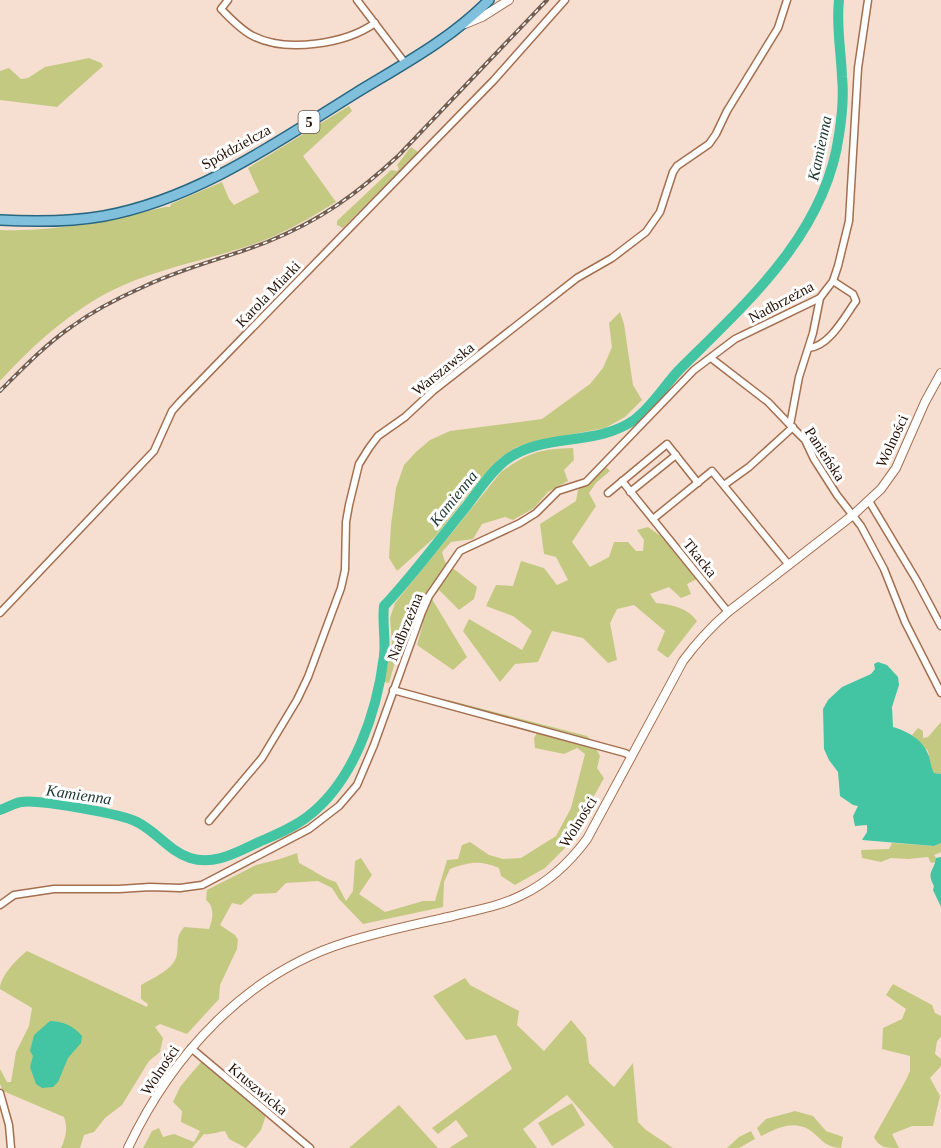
<svg xmlns="http://www.w3.org/2000/svg" width="941" height="1148" font-family="'Times New Roman',serif">
<style>
.green{fill:#c4c982}
.water{fill:#43c4a3}
.lines{fill:none;stroke-linecap:round;stroke-linejoin:round}
.river{stroke:#43c4a3;stroke-width:10}
.minor-casing{stroke:#a46f4f;stroke-width:9}
.tertiary-casing{stroke:#a46f4f;stroke-width:10}
.primary-casing{stroke:#296781;stroke-width:12}
.minor{stroke:#fff;stroke-width:6}
.tertiary{stroke:#fff;stroke-width:8}
.primary{stroke:#80c0dc;stroke-width:9}
.rail-casing{stroke:#725d51;stroke-width:4}
.rail{stroke:#fff;stroke-width:1.5;stroke-dasharray:4.5;stroke-linecap:butt}
.labels{text-anchor:middle;stroke-width:6;stroke-linejoin:round;paint-order:stroke}
.shield{fill:#fff;stroke:#66584f;stroke-width:1.5}
.shield-label{font-size:14px;font-weight:bold;fill:#241004}
.street-label{font-size:15px;fill:#241004;stroke:#fff}
.water-label{font-size:16px;font-style:italic;fill:#1d3830;stroke:#fff}
</style>
<rect width="100%" height="100%" fill="#f6dfd1"/>
<g class="green">
<polygon points="89,58 101,63 103,66 57,107 0,100 0,71 9,68 21,79 28,78 45,67"/>
<path d="M349 106 352 111 303 156 336 202C310 218 283 234 254 244 202 262 146 270 98 298 61 320 29 349 0 381V230C57 232 110 220 165 207H170L171 204 222 182 229 199 234 205 259 192 248 168Z"/>
<polygon points="411,147 418,152 343,228 337,225 337,221 391,170 397,171 399,169 397,165"/>
<polygon points="620,312 624,324 633,385 642,400 625,417 605,428 536,441 517,447 500,458 482,477 435,537 397,571 389,558 391,525 396,488 404,465 416,452 430,440 450,431 542,419 590,384 603,368 612,347 609,323"/>
<path d="M573 448 574 460 564 470 568 481 548 492 534 508 513 520 505 517 482 524 473 539 451 542 442 552 445 562 477 587 474 599 459 610 439 590 432 599 467 657 453 670 417 645 423 623 410 609 402 619 398 652 389 683 384 682 392 643 390 618 395 603 501 472C527 453 540 449 573 448Z"/>
<path d="M606 467 610 471 596 483 589 493 596 506 572 542 590 567 609 557 614 542H628L636 551H643L644 540 637 530 648 527 665 539 697 579 687 584 691 594 681 598 669 587 650 594 656 603C670 604 688 608 697 621L668 658 657 650 665 631 634 605 617 609 610 623 617 660 608 663 583 638 552 631 538 662 515 664 500 682 463 631 469 619 522 650 532 631 513 616 486 606 496 585 513 586 521 561 544 568 557 585 568 580 556 557 544 554 540 524 576 501 578 490Z"/>
<path d="M448 700 587 736 590 739 593 748 596 749 600 756 597 768 604 778 566 847 545 868 515 885 501 876 499 868C479 860 470 862 450 869L444 882 443 907 363 924 339 899 332 888 318 881 286 883 276 893 254 894 241 905 232 903 220 925 235 935 238 940 237 949 220 985 219 999 187 1034 160 1024 155 1027 163 1038 160 1052 149 1061 122 1105 105 1118 94 1132 84 1135 80 1148H61C66 1137 68 1128 64 1117L3 1091 0 1084V1069L7 1082H11L16 1052 29 1026 32 1008 0 989C0 976 17 959 27 951L147 1007 148 1004 141 999V985C153 978 175 969 177 954 179 940 175 939 184 927L209 929C213 919 215 907 206 900L207 890 256 865 280 859 297 853 299 863C312 869 322 878 336 882L346 901 353 891 355 861 361 858 372 875 359 894 385 912 423 901H435L447 860 458 859 462 845 470 842 489 855 503 859 521 858 556 836 571 808 585 754 577 748 564 754 535 748 534 738 540 728 447 702Z"/>
<polygon points="941,722 941,774 934,773 931,767 928,751 912,735 918,728 923,731 923,738 928,737"/>
<polygon points="892,843 934,846 941,843 941,852 934,855 936,858 936,862 931,863 928,857 908,859 891,858 881,862 862,858 861,850 889,849"/>
<polygon points="465,978 470,985 519,1011 517,1025 544,1051 571,1020 586,1038 589,1063 614,1087 633,1063 638,1122 646,1130 673,1148 614,1148 567,1095 523,1129 537,1148 449,1148 468,1136 456,1120 438,1134 432,1128 512,1069 496,1035 466,1040 433,996"/>
<path d="M893 984 932 1005 935 1013 941 1016V1037L937 1041 935 1054 941 1059V1066L930 1078 940 1096 933 1126H912L892 1134 899 1148C887 1148 879 1148 874 1137L906 1080 910 1071V1056L882 1049 883 1028 902 1019 906 1009 886 995Z"/>
<path d="M201 1062 266 1115 261 1130 246 1148 229 1139 225 1131C217 1132 211 1135 204 1134L192 1148H143L152 1131 159 1128 163 1137 174 1134 194 1142 200 1131 181 1122 182 1111 173 1102 180 1087Z"/>
<polygon points="572,1103 585,1125 552,1146 538,1123"/>
<polygon points="399,1105 438,1148 349,1148"/>
<path d="M795 1111 813 1116 826 1131 843 1137 841 1148C823 1147 821 1137 808 1129 792 1120 775 1129 761 1136L757 1128 766 1119Z"/>
<polygon points="751,1131 755,1139 739,1148 727,1148 739,1137"/>
</g>
<g class="water">
<path d="M878 662 887 665 898 677 899 685 892 707 893 727C907 731 923 740 928 754 931 760 930 766 934 773L941 774V843L934 846 862 840 867 832V825L855 826 853 816 858 806 853 805 840 796 838 772 829 760 824 749 823 709 828 700 842 687 871 674 875 669 874 664Z"/>
<path d="M941 857V907L933 890 934 886C926 871 934 872 936 858Z"/>
<path d="M50 1021C62 1021 74 1026 82 1036L81 1043 68 1058 58 1082 53 1087 42 1088 36 1084 30 1067 33 1056 30 1051 34 1035Z"/>
</g>
<g class="lines">
<path class="river" d="M0 810C7 808 14 803 21 802 38 799 122 814 137 822 157 832 169 851 190 858 214 866 237 852 259 842 275 835 293 828 307 817 354 782 377 712 384 656 386 639 382 623 384 606 413 575 438 541 465 508 477 493 490 472 506 460 543 432 596 447 634 420 652 407 664 386 679 370 746 303 825 235 839 135 842 116 844 96 842 77 841 50 836 26 839 0"/>
<g class="minor-casing">
<g id="minor">
<path d="M228 0 221 9C231 19 241 30 253 36 286 53 346 44 375 23"/>
<polyline points="357,0 405,63"/>
<polyline points="820,298 813,333 799,377 790,425 805,440 814,459 837,495 861,526 884,569 905,622 941,693"/>
<path d="M809 348C830 346 845 316 856 301L853 294 833 281"/>
<polyline points="711,358 768,402 790,425"/>
<polyline points="622,481 728,612"/>
<polyline points="724,485 749,467 793,427"/>
<polyline points="630,492 676,455"/>
<polyline points="608,493 667,444 698,483"/>
<polyline points="869,501 917,581 941,626"/>
<polyline points="653,519 712,471 789,565"/>
<polyline points="0,613 154,451 172,411 180,402 494,80 565,0"/>
<polyline points="393,690 625,753 631,756"/>
<polyline points="209,821 262,758 297,700 308,677 341,588 345,570 346,522 349,505 359,464 369,448 378,436 405,417 433,391 577,278 612,258 646,232 660,212 673,172 677,166 709,144 716,134 727,111 778,28 787,0"/>
<polyline points="0,905 14,895 54,889 119,889 150,887 180,888 202,885 309,829 339,806 357,785 374,745 422,612 429,596 460,551 520,523 536,513 558,491 586,482 694,370 735,339 820,298 826,290 833,281 838,266 849,221 858,68 868,0"/>
<polyline points="191,1048 310,1148"/>
<polyline points="0,1093 9,1125 11,1148"/>
</g>
</g>
<g class="tertiary-casing">
<g id="tertiary">
<polyline points="465,24 482,17 509,0"/>
<path d="M128 1148C172 1055 246 973 347 942 382 931 417 924 453 916 476 910 501 906 522 895 549 882 570 862 587 839L683 661C697 642 711 627 728 612L853 515 881 489 896 468 925 402 941 373"/>
</g>
</g>
<g class="primary-casing">
<path id="primary" d="M0 220C35 222 70 222 104 216 197 199 277 142 356 93 402 65 451 39 489 0"/>
</g>
<use href="#minor" class="minor"/>
<use href="#tertiary" class="tertiary"/>
<use href="#primary" class="primary"/>
<g class="rail-casing">
<path id="rail" d="M0 391C22 369 45 345 71 327 93 311 118 298 143 287 182 268 226 258 267 242 321 220 357 194 399 155L547 0"/>
</g>
<use href="#rail" class="rail"/>
</g>
<g class="labels">
<rect class="shield" x="298.5" y="111" width="21" height="22" rx="4.5"/>
<g class="shield-label">
<text x="309" y="127">5</text>
</g>
<g class="street-label">
<text transform="translate(236 147) rotate(-29)" y="5">Spółdzielcza</text>
<text transform="translate(268 294) rotate(-46)" y="5">Karola Miarki</text>
<text transform="translate(781 302) rotate(-28)" y="5">Nadbrzeżna</text>
<text transform="translate(443 369) rotate(-39)" y="5">Warszawska</text>
<text transform="translate(892 441) rotate(-65)" y="5">Wolności</text>
<text transform="translate(825 454) rotate(57)" y="5">Panieńska</text>
<text transform="translate(700 558) rotate(51)" y="5">Tkacka</text>
<text transform="translate(405 627) rotate(-68)" y="5">Nadbrzeżna</text>
<text transform="translate(578 822) rotate(-58)" y="5">Wolności</text>
<text transform="translate(160 1070) rotate(-56)" y="5">Wolności</text>
<text transform="translate(258 1089) rotate(40)" y="5">Kruszwicka</text>
</g>
<g class="water-label">
<text transform="translate(819 148) rotate(-78)" y="6">Kamienna</text>
<text transform="translate(453 498) rotate(-51)" y="6">Kamienna</text>
<text transform="translate(79 794) rotate(8)" y="6">Kamienna</text>
</g>
</g>
</svg>
